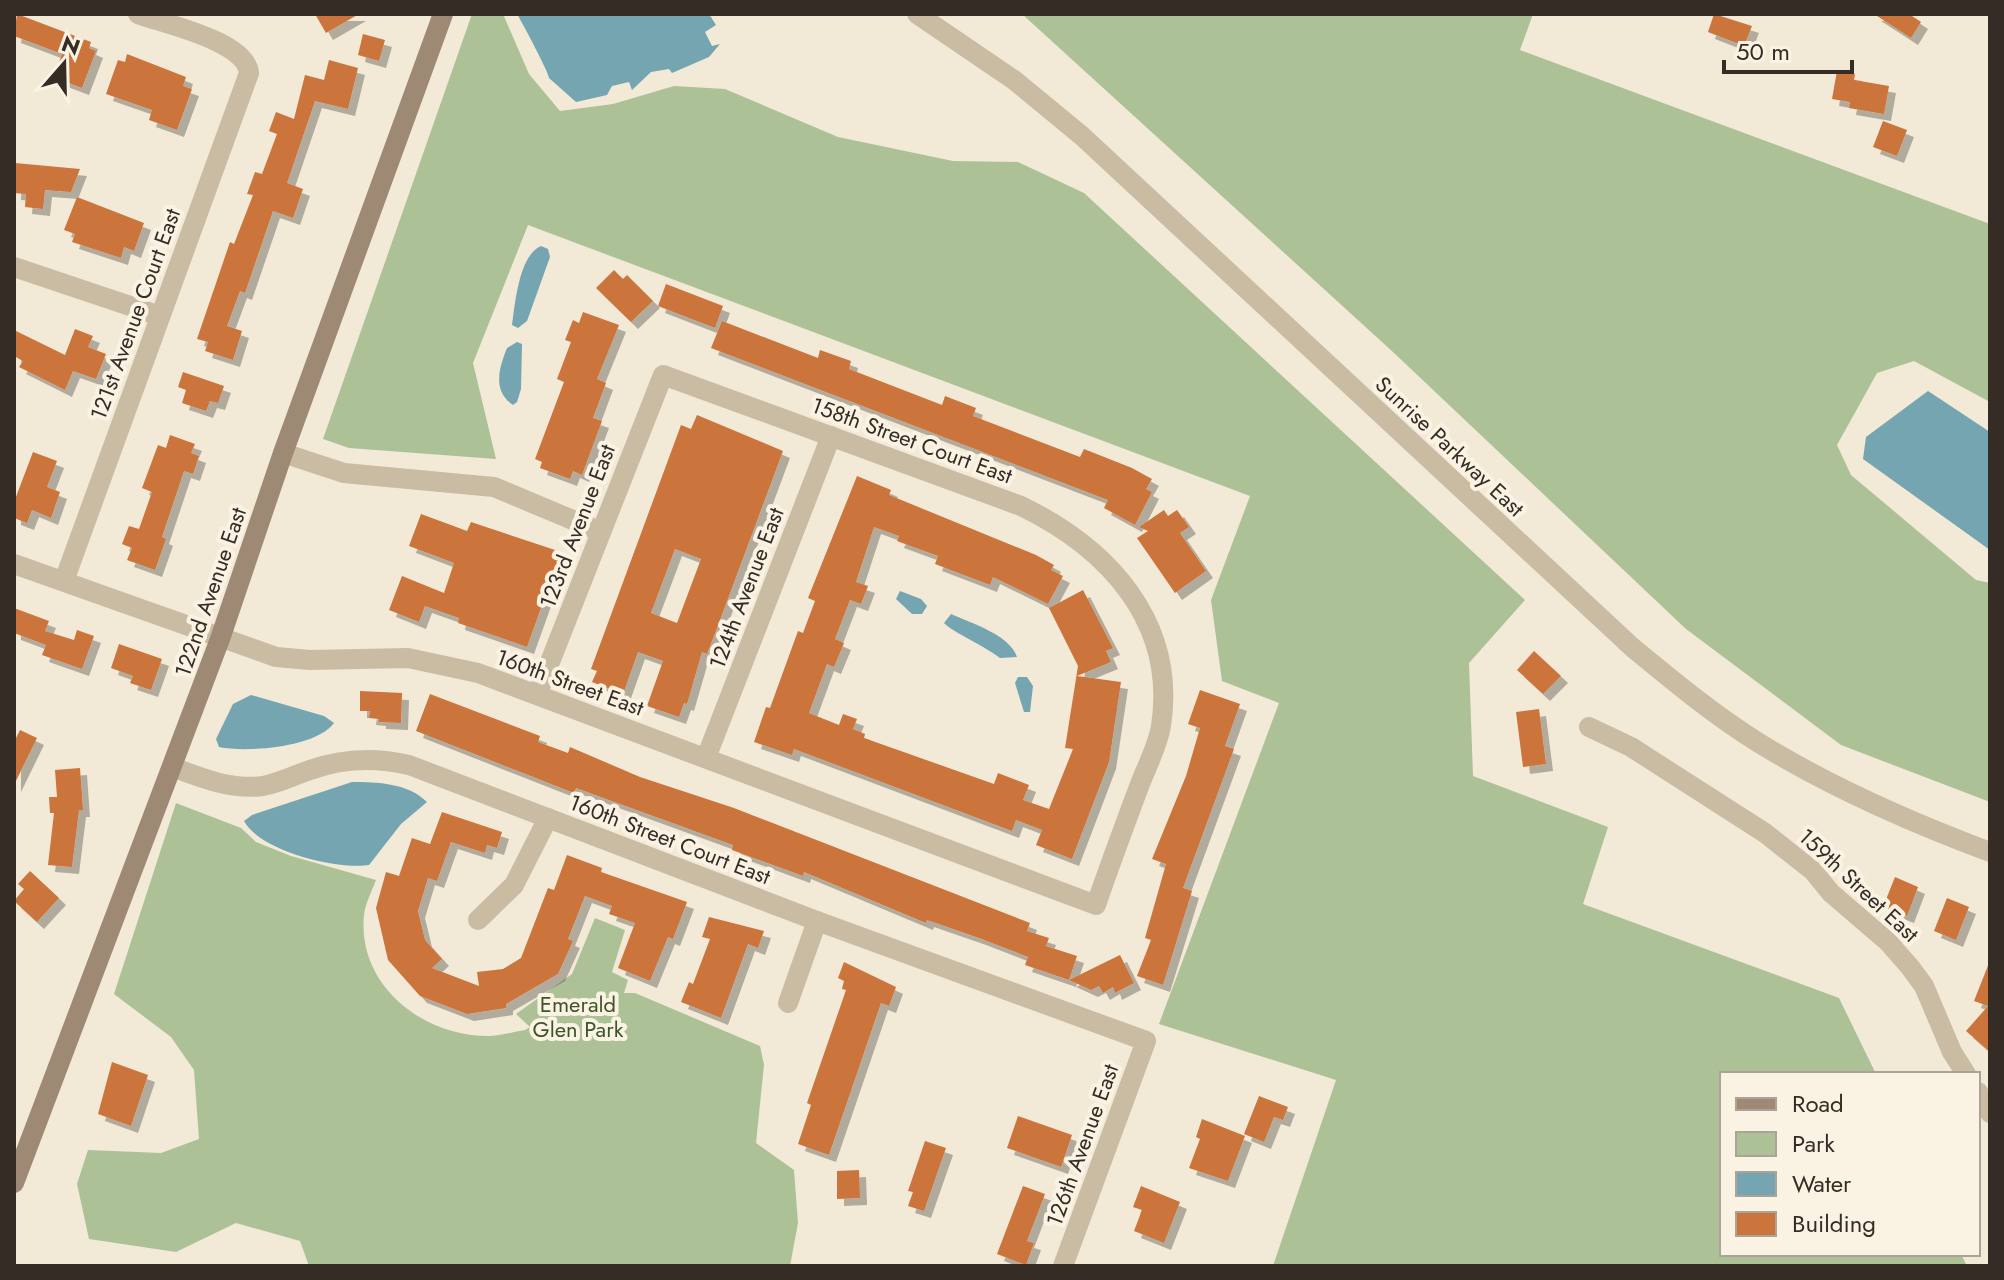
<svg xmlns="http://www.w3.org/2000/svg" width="2004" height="1280" font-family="Jost,sans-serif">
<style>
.green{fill:#adc197}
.water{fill:#75a5b0}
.building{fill:#cb743c;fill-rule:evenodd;filter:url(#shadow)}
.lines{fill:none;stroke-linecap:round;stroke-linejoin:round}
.minor{stroke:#cabba3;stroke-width:20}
.tertiary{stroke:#cabba3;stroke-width:20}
.secondary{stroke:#9e8974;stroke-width:20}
.labels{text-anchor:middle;stroke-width:8;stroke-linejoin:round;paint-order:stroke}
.street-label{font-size:22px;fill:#352c25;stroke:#faf3e3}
.park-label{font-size:22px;fill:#3e5428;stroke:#faf3e3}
</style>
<defs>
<filter id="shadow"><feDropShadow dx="7" dy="7" stdDeviation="0" flood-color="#0004"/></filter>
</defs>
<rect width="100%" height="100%" fill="#f2e9d7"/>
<g class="green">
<polygon points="472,14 503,14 529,74 560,111 613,104 674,86 725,89 838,137 953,161 1018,162 1084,193 1525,600 1469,663 1473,776 1608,827 1583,904 1839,998 1876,1074 1722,1074 1722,1254 1961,1254 1967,1266 1273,1266 1336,1080 1159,1024 1279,703 1222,681 1211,600 1250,496 528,225 473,363 496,459 349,448 323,439"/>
<polygon points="1022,14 1533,14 1520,50 1990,224 1990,402 1914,361 1877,373 1837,445 1851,475 1976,580 1990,583 1990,802 1841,745 1686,629 1393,352"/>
<path d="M176 803 241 828 256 842 291 856 376 880C372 891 365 904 364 915 357 985 422 1036 488 1036 500 1036 513 1032 525 1030L530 1027 516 1014 572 974 595 918 625 930 612 972 628 980 624 993H635L760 1046 764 1065 756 1143 794 1170 798 1223 790 1266H309L300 1241 236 1223 176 1252 89 1239 77 1184 88 1150 161 1153 199 1139 194 1070 171 1037 114 994Z"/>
</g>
<g class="water">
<path d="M517 14H709L716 25 705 32 712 46 720 44 709 57 672 73 669 69 651 72 632 90 629 82 612 86 607 95 576 102 549 78C549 73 523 24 517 14Z"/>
<path d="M541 246 548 249 550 257 527 321 518 328 512 325C515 304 519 255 541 246Z"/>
<path d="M517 342 522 344 521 389 517 402 513 405C492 391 499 368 507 348Z"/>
<polygon points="1928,391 1990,432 1990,550 1863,459 1866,437"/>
<polygon points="900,591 921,599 927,606 922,614 912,614 896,599"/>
<path d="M951 614C971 623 1010 635 1017 657L1000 658C985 646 954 633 944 623Z"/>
<polygon points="1018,677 1027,677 1033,686 1030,712 1024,712 1015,683"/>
<path d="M251 695 324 716 334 723C317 747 247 753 219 747L216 739 233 704Z"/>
<path d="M352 782C377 782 408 783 427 802L401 824 369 865C337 870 260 851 244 821L252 815Z"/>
</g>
<g class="building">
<polygon points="17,14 91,42 89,48 96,51 82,88 58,79 61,70 57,68 62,54 14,36"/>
<polygon points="315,14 359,14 326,33"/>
<polygon points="1714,14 1752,26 1744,46 1708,32"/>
<polygon points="1874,14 1909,14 1921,22 1911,38"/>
<polygon points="363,34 385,40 379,61 358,55"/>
<polygon points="127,54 186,77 183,86 192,89 177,130 149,120 152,110 106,94 118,60 125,62"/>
<polygon points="329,60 358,68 348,109 315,101 287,183 303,189 293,218 273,211 245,293 240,291 227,326 242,331 233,360 205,351 208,342 197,339 230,242 234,244 253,195 247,194 255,172 262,174 277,134 269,131 276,112 294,119 305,75 324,80"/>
<polygon points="1837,71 1855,74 1854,80 1889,86 1884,114 1849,108 1850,102 1832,99"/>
<polygon points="1883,121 1907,130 1897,156 1873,147"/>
<polygon points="15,163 80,169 71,192 45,190 43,209 25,207 26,194 14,193"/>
<polygon points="77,197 144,223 134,251 124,247 121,258 72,242 75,234 64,230"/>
<polygon points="614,270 623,279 627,275 653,301 631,322 596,288"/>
<polygon points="666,284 723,306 715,328 658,306"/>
<polygon points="583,312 619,325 597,379 606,383 593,418 602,421 582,475 573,471 570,479 540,468 542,462 535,459 564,382 557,379 571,342 565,340 573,320 579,323"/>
<polygon points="722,321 818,358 820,350 851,361 849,369 942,405 945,396 976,408 973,416 1080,457 1084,449 1132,468 1152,479 1146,489 1152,492 1135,525 1104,508 1108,500 711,348"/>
<polygon points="75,329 93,336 88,347 106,354 96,379 73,371 65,390 19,367 23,361 14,356 14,330 65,355"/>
<polygon points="183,372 224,386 218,403 210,401 206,411 182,403 186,390 178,387"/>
<path d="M697 415 783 451 717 628 707 654 702 652 687 704 684 703 679 717 647 706 663 661 638 652 623 694 592 682 597 671 591 669 681 425 691 429ZM675 549 701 559 677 623 651 613Z"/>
<polygon points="170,435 195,444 191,453 199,456 193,474 184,471 162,537 166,539 155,570 127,560 132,548 122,544 129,526 139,529 152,492 142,488 158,445 166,448"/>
<polygon points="33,452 57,461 47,487 60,492 51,518 32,510 27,523 14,518 14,502"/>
<polygon points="857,476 891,490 889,495 1036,555 1054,565 1051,570 1063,576 1048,604 993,577 990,585 935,564 938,556 897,541 899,536 874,527 856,582 868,586 861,604 850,600 835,639 844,643 834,667 827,664 809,713 839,725 843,714 857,719 853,729 865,734 864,738 994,784 998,773 1029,785 1023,800 1049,809 1073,749 1065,748 1078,666 1049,608 1083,590 1113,648 1106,651 1111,662 1077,676 1121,682 1109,762 1072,859 1036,845 1042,830 1016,820 1012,831 794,749 792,755 754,742 766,707 770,708 798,631 803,633 815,601 808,598"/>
<polygon points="1164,510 1168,516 1177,510 1189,527 1180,533 1206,571 1175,593 1137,538 1148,531 1139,527"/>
<polygon points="421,514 467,531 471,522 561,552 527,647 458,623 459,618 425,606 419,622 389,610 402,576 444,593 454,563 409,546"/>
<polygon points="14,608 49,621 45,631 74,640 77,630 94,636 82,669 42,655 46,645 14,633"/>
<polygon points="119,644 162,659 151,690 130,683 133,676 111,668"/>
<polygon points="1534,651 1561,676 1543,694 1517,670"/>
<polygon points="1200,690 1240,704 1225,746 1234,749 1183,888 1192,891 1163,985 1137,976 1151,940 1145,938 1166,864 1152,859 1186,776 1200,728 1188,724"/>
<polygon points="360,691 402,693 401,723 379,722 379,719 369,718 370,711 360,711"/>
<polygon points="430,694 540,736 538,742 568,753 570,747 640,777 734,808 1030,923 1027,931 1049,938 1046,946 1077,956 1069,980 1025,965 1028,957 979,938 927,920 926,923 804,872 803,876 732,850 733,845 576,788 574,793 416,731"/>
<polygon points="1539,709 1546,764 1523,767 1516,712"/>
<polygon points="20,730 37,738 14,785 14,742"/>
<polygon points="80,768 83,810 79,810 72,867 48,865 54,813 50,813 49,797 57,797 55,770"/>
<polygon points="442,812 502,832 497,848 487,845 485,853 451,842 437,881 428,878 418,911 425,940 442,959 432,968 479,986 477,972 503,969 521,958 548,888 554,890 567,855 602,868 601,872 687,902 673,939 668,937 650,981 618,968 635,923 609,914 612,906 585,896 568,939 573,941 558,974 506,1004 506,1008 467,1014 420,996 388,960 376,908 386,872 399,876 412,838 430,844"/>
<polygon points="30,871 59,898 37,922 14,901 24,889 18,884"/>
<polygon points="1895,877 1918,887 1907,916 1883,907"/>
<polygon points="1947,898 1969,907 1956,940 1934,931"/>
<polygon points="709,917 764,931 758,948 748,944 721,1018 681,1002 689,982 693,984 710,939 702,937"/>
<polygon points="1120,955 1134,983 1115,993 1113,987 1103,993 1099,986 1091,990 1069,980"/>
<polygon points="844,962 896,987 889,1006 881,1003 829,1155 798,1144 811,1105 807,1103 846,990 842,989 844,981 838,978"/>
<polygon points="1989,963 1990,963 1990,1052 1966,1031 1988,1006 1974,1001"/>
<polygon points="112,1062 148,1075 131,1126 98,1114"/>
<polygon points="1259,1096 1288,1107 1283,1120 1274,1117 1264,1142 1244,1134"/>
<polygon points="1018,1116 1072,1135 1061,1167 1007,1148"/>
<polygon points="1202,1119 1245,1136 1228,1181 1189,1168 1200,1139 1196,1137"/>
<polygon points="925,1141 946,1148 924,1211 908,1206 913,1192 908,1191"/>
<polygon points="859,1170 860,1198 837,1199 837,1171"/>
<polygon points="1023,1186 1045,1194 1027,1241 1034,1243 1026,1265 997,1254"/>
<polygon points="1141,1186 1180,1202 1164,1243 1134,1231 1142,1210 1133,1207"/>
</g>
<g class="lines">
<g class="minor">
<polyline points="14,267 160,316"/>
<polyline points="283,453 344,473 494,487 599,531"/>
<path d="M14 564 276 657 310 660 408 658 478 673 1096 905C1110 864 1125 824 1140 784 1147 766 1158 745 1161 726 1177 622 1108 548 1021 506L663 375 537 695"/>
<path d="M64 581 249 73C246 41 165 24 138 14"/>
<polyline points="1589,727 1631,747 1765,833 1813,871 1831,893 1888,942 1910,967 1924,986 1952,1052 1966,1074"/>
<polyline points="706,758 831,436"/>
<path d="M172 767C202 778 230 790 263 786 279 783 295 775 310 770 343 758 375 757 409 765L817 921 1146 1041 1063 1266"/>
<polyline points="478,920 514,885 548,818"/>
<polyline points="788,1003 817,921"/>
<polyline points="1978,1092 1990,1113"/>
</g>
<path class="tertiary" d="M917 14 1014 80 1082 136 1633 648C1673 681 1714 715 1759 743 1832 788 1910 822 1990 852"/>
<polyline class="secondary" points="14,1183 220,639 283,453 443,14"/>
</g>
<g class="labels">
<g class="street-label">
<text transform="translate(135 314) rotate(-70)" y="8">121st Avenue Court East</text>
<text transform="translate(912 440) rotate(20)" y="8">158th Street Court East</text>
<text transform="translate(1450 446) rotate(43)" y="8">Sunrise Parkway East</text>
<text transform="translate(577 526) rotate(-69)" y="8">123rd Avenue East</text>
<text transform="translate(746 588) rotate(-69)" y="8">124th Avenue East</text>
<text transform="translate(210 592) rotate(-71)" y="8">122nd Avenue East</text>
<text transform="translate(570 682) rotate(20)" y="8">160th Street East</text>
<text transform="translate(670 839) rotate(21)" y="8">160th Street Court East</text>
<text transform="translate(1859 885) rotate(43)" y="8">159th Street East</text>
<text transform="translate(1082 1145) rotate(-70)" y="8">126th Avenue East</text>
</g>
<g class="park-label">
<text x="578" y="1012">Emerald<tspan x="578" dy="25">Glen Park</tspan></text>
</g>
</g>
<rect width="2004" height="1280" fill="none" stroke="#352c25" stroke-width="32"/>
<rect x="1720" y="1072" width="260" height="184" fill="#faf3e3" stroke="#aba397" stroke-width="2"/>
<rect x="1736" y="1098" width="40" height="12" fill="#9e8974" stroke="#aba397" stroke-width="2"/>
<text x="1792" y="1112" font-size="24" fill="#352c25">Road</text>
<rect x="1736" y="1132" width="40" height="24" fill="#adc197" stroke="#aba397" stroke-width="2"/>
<text x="1792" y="1152" font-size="24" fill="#352c25">Park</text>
<rect x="1736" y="1172" width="40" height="24" fill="#75a5b0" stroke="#aba397" stroke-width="2"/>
<text x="1792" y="1192" font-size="24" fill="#352c25">Water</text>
<rect x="1736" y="1212" width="40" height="24" fill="#cb743c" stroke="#aba397" stroke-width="2"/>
<text x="1792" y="1232" font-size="24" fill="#352c25">Building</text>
<g transform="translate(64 64) rotate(20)" stroke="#faf3e3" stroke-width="6" paint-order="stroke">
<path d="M0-6L14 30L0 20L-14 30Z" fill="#352c25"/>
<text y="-12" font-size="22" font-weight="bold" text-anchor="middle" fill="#352c25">N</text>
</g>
<path d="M1724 60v12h128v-12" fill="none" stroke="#352c25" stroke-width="4"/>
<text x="1736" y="60" font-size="24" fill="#352c25" stroke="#faf3e3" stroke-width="6" paint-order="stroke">50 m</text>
</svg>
